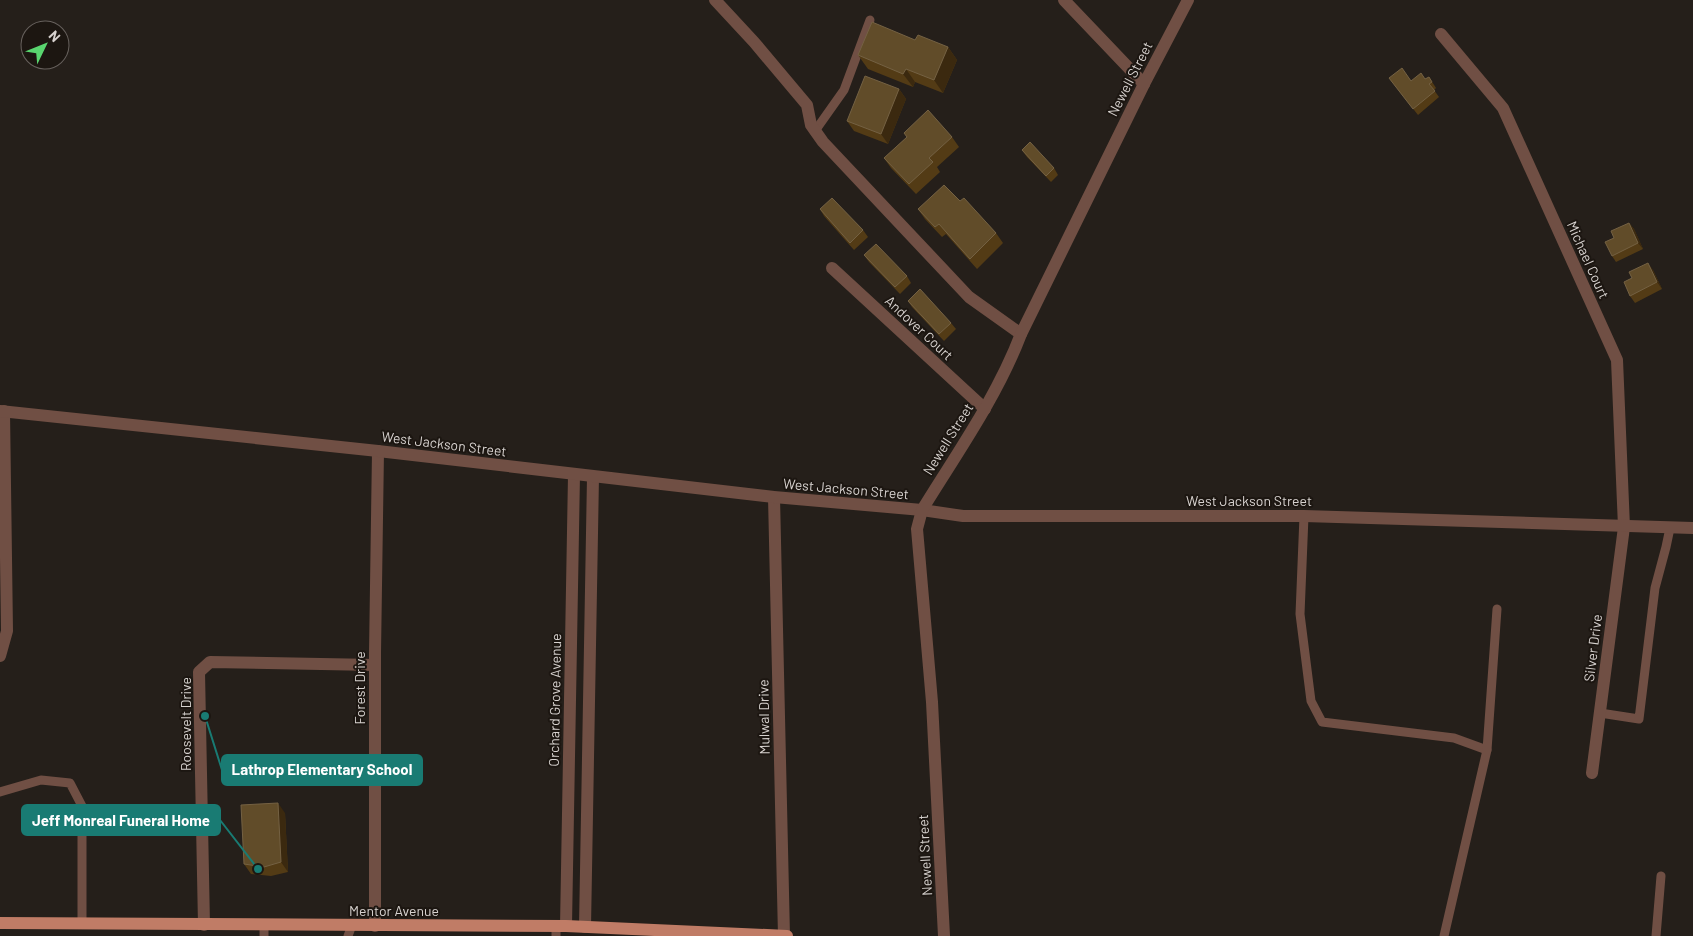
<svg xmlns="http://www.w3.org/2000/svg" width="1693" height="936" font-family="Barlow,sans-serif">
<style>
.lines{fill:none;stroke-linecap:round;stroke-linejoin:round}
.service{stroke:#704f44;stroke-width:9}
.minor{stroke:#704f44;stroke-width:12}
.tertiary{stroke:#704f44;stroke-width:12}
.primary{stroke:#c07c66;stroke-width:12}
.wall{fill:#533b15}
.shaded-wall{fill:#3b290f}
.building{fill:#614c29;stroke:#746143}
.labels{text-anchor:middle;stroke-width:4;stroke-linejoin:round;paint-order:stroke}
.street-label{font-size:14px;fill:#d7d2cf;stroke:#1c1611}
.leader{fill:none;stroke:#197b73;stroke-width:2}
.callout-dot{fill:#197b73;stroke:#1c1611;stroke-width:2}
.callout{fill:#197b73;stroke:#197b73;stroke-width:2}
.callout-label{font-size:15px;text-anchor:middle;font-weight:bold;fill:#fff}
</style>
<rect width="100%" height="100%" fill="#251f1a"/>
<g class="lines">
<g class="service">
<polyline points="815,131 844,90 870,20"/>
<polyline points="1304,516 1300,614 1311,701 1322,722 1454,738 1487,750"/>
<polyline points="1600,713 1639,719 1655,588 1666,547 1670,528"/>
<polyline points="0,792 41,780 70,783 82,806 82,924"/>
<polyline points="264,925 264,936"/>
<polyline points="556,926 556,936"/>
<polyline points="348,936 352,925"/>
<polyline points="1444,936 1487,750 1497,609"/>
<polyline points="1656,936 1661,876"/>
</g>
<g class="minor">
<polyline points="715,0 754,42 807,105 811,125 823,142 969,297 1021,334"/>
<polyline points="1064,0 1144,84"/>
<polyline points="1441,34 1503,108 1617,360 1624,527 1592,773"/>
<polyline points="832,268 985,409"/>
<polyline points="774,497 784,936"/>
<polyline points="0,656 7,631 4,411"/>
<polyline points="204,925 199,672 210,662 375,665"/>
<polyline points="375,926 375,653 378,451"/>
<polyline points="566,926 574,475"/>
<polyline points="585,927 593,477"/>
</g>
<g class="tertiary">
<polyline points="0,411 378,451 774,497 922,510 963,516 1304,516 1693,528"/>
<path d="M944 936 932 702 917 529 922 510C957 453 997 397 1021 334L1144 84 1188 0"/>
</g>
<polyline class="primary" points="0,923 566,926 787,936"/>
</g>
<g class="wall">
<polygon points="915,40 948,47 957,60 943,93 915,82 913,87 868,69 858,55"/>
<polygon points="1429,77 1436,88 1434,90 1439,97 1418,115 1389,78 1411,81 1425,79"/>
<polygon points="899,89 906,99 888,144 854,131 847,121"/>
<polygon points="904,133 952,137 959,147 937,167 940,172 916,194 891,168 884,158 907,137"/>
<polygon points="1022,150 1054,168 1058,175 1051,182 1027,157"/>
<polygon points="960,201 996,233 1003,243 977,269 946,234 942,237 925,219 918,209"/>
<polygon points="820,209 863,230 868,237 854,250 824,216"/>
<polygon points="1629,223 1634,229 1643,249 1616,262 1612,256 1614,238"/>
<polygon points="864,255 907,276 911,283 900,294 869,262"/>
<polygon points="1653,270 1662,289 1635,303 1630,296"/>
<polygon points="908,301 951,323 956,329 944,341 912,307"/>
<polygon points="285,813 288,872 271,876 251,874 244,864"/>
</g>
<g class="shaded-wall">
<polygon points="948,47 957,60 943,93 934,80"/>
<polygon points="906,69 915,82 913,87 903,74"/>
<polygon points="899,89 906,99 888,144 881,134"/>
<polygon points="1629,223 1634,229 1643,249 1638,243"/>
<polygon points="1648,263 1653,270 1662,289 1657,282"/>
<polygon points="278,803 285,813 288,872 281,862"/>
</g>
<g class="building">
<polygon points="872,22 915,40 918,35 948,47 934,80 906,69 903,74 858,55"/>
<polygon points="1402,68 1411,81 1421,73 1425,79 1429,77 1432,82 1429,84 1435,91 1413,109 1389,78"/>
<polygon points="865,76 899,89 881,134 847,121"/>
<polygon points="928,110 952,137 929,158 933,162 909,184 884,158 907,137 904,133"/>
<polygon points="1030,142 1054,168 1046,176 1022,150"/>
<polygon points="944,185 960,201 964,198 996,233 970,259 939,224 935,227 918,209"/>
<polygon points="832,198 863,230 850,243 820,209"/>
<polygon points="1629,223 1638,243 1612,256 1605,242 1614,238 1611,231"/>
<polygon points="876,244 907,276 895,287 864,255"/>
<polygon points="1648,263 1657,282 1630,296 1624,282 1632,278 1629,272"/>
<polygon points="920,289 951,323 939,334 908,301"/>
<polygon points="278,803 281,862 264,867 244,864 241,805"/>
</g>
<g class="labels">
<g class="street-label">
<text transform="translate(1130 79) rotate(-63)" y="5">Newell Street</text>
<text transform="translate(1588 260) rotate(66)" y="5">Michael Court</text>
<text transform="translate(919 328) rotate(43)" y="5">Andover Court</text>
<text transform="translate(948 439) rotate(-58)" y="5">Newell Street</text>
<text transform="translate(444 444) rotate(7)" y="5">West Jackson Street</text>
<text transform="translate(846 489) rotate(5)" y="5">West Jackson Street</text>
<text x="1249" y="506">West Jackson Street</text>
<text transform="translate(1593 648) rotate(-83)" y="5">Silver Drive</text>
<text transform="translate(360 688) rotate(-90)" y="5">Forest Drive</text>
<text transform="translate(555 700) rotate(-89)" y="5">Orchard Grove Avenue</text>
<text transform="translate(764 717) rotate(-91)" y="5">Mulwal Drive</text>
<text transform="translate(186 724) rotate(-90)" y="5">Roosevelt Drive</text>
<text transform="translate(925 855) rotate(-93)" y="5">Newell Street</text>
<text x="394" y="916">Mentor Avenue</text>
</g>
</g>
<path class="leader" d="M205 716L222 770M258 869L220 820"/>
<g class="callout-dot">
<circle cx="205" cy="716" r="5"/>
<circle cx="258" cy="869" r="5"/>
</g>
<g class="callout">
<rect x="222" y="755" width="200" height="30" rx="5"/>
<rect x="22" y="805" width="198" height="30" rx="5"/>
</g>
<g class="callout-label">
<text x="322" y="775">Lathrop Elementary School</text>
<text x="121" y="826">Jeff Monreal Funeral Home</text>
</g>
<g transform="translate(45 45) rotate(47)"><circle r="24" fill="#1c1611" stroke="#67615d"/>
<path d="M0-4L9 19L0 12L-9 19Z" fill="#59d56f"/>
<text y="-8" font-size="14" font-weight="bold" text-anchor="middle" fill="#d7d2cf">N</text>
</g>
</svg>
